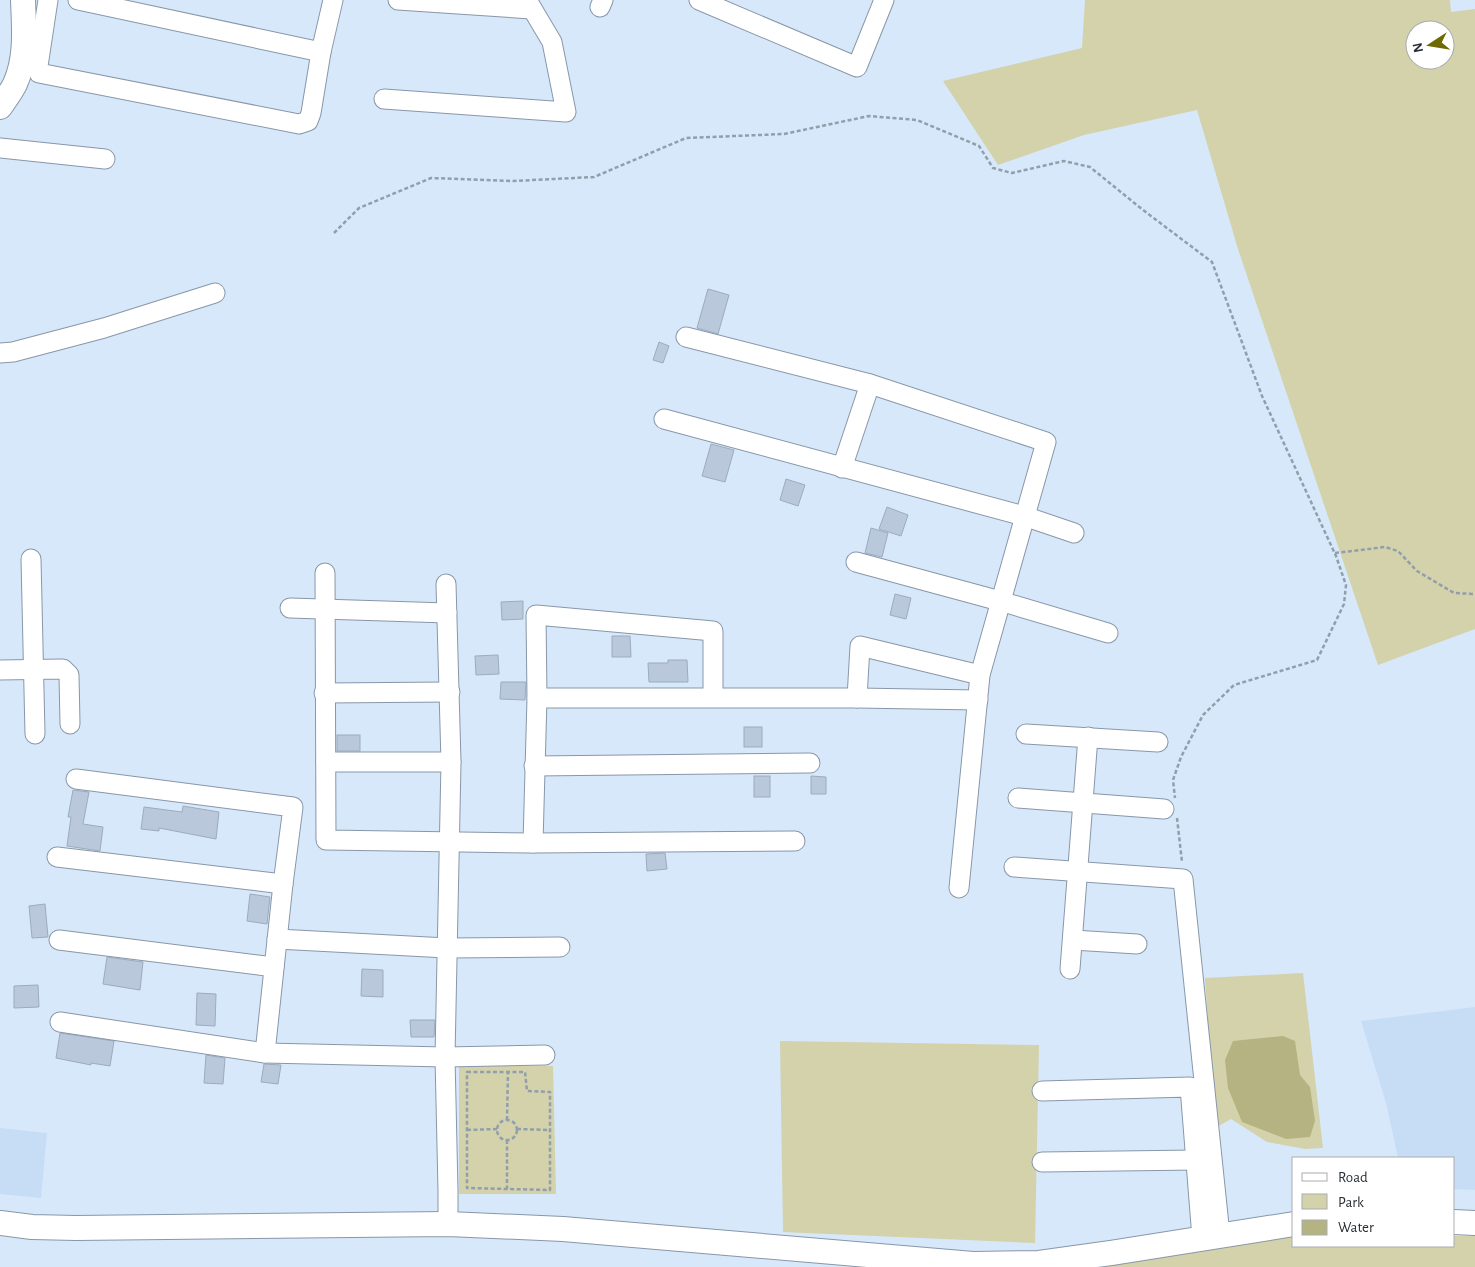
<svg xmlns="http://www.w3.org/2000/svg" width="1475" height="1267" font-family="'Alegreya Sans',sans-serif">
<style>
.built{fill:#c7ddf5}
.green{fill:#d3d2ab;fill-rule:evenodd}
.water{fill:#b5b382}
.building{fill:#b9c9db;stroke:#9cacbd}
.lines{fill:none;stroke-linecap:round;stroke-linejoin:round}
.minor-casing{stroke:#8897a8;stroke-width:21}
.major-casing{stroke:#8897a8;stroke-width:26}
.path{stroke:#919eac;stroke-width:2.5;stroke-dasharray:4 2.5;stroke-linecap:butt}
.minor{stroke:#fff;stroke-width:19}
.major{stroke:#fff;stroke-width:24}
</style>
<rect width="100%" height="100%" fill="#d7e8fa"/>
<g class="built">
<polygon points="1475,1007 1475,1190 1454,1189 1454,1158 1398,1158 1386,1103 1361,1021"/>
<polygon points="0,1128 47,1133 41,1198 0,1194"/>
</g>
<g class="green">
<path d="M1085 0H1450L1451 12 1475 9V629L1378 665 1238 249 1197 110 1084 135 998 165 943 81 1082 48ZM1415 30H1445V60H1415Z"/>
<polygon points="1303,973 1323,1148 1305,1149 1267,1142 1231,1119 1215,1128 1205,978"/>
<polygon points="780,1041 1039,1045 1035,1243 783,1232"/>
<polygon points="459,1066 553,1066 556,1194 459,1194"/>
<polygon points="1294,1235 1294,1246 1454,1246 1454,1236 1475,1236 1475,1267 1092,1267"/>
</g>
<polygon class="water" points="1283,1036 1295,1041 1300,1075 1310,1087 1315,1121 1310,1137 1286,1139 1242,1122 1228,1088 1225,1060 1233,1041"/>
<g class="building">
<polygon points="708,289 729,295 718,334 697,328"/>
<polygon points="659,342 669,346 663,363 653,360"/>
<polygon points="711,444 734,450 725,482 702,476"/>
<polygon points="786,479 805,485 798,506 780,500"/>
<polygon points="887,507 908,515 901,536 879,529"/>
<polygon points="871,528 888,533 882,557 865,553"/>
<polygon points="895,594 911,598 906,619 890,615"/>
<polygon points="523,601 523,619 502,620 501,602"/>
<polygon points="612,636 630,636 631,657 612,657"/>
<polygon points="498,655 499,674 476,675 475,656"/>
<polygon points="668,660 687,660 688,682 649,682 648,663 668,663"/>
<polygon points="501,682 526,682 525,700 500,699"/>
<rect x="744" y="727" width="18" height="20"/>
<rect x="337" y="735" width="23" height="16"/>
<rect x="754" y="776" width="16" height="21"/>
<polygon points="811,776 826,777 826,794 811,794"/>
<polygon points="73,790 89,792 83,824 103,827 100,851 67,846 71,817 68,817"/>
<polygon points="183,806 219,812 216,839 159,828 159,831 141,829 144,807 182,812"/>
<polygon points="665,853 667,869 647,871 646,854"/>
<polygon points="250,894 270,897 267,924 247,921"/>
<polygon points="45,904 48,937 32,938 29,906"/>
<polygon points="107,957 143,962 140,990 103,984"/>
<polygon points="362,969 383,970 383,997 361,996"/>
<polygon points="38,985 39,1007 14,1008 14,986"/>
<polygon points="197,993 216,994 215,1026 196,1025"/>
<polygon points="410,1020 435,1020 434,1037 411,1037"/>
<polygon points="60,1033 114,1041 110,1066 91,1063 91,1065 56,1058"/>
<polygon points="206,1055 225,1058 223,1084 204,1083"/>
<polygon points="264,1064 281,1065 278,1084 261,1082"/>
</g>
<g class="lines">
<g class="minor-casing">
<g id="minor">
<polyline points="48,0 38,66 39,73 299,124 308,121 311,113 321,52 333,0"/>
<polyline points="78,0 321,52"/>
<polyline points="398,0 532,9"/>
<polyline points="699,0 857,67 884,0"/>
<polyline points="600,7 603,0"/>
<polyline points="384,99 566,112 552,42 527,0"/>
<polyline points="0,148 105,159"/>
<polyline points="686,337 870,384 1046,442 980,675 959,888"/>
<polyline points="0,353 13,352 104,328 215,293"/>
<polyline points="664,419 1024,516 1074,533"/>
<polyline points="842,468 870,384"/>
<polyline points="31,559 35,734"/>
<polyline points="856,562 1000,601 1108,633"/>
<polyline points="325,573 326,840 533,843 795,841"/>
<polyline points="446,584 451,762 445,1057 448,1191 448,1224"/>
<polyline points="290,608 447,613"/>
<polyline points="0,670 63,669 69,675 70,724"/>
<polyline points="324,693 450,692"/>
<polyline points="537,698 857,698 978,700"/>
<polyline points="857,698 860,646 980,675"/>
<polyline points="1026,734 1158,742"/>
<polyline points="326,762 451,762"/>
<polyline points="534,766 810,763"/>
<polyline points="76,779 293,807 283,884 265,1053"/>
<polyline points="1018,798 1164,809"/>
<polyline points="533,843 537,698 536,615 713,631 713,697"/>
<polyline points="57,857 283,884"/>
<polyline points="1014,867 1183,879 1220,1235"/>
<polyline points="277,939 447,948 560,947"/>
<polyline points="59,940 274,967"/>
<polyline points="1073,940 1137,944"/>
<polyline points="1070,969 1088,737"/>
<polyline points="60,1022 265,1053 445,1057 545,1055"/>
<polyline points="1042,1091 1190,1087 1202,1238"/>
<polyline points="1042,1162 1196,1160"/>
</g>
</g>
<g class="major-casing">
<g id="major">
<path d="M0 107C5 100 11 92 15 84 27 57 24 28 23 0"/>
<polyline points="1454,1222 1475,1223"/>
<polyline points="0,1223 32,1227 76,1228 448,1224 563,1229 973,1264 1039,1263 1111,1253 1294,1224"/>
</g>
</g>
<g class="path">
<polyline points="334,233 359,208 431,178 513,181 594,177 686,138 784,134 869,116 917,120 979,146 993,168 1012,173 1064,161 1090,167 1143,210 1212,262 1262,396 1336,556 1346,585 1344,604 1317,660 1234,685 1203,715 1181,757 1173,780 1175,798"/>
<polyline points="1335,553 1385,547 1398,551 1417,571 1454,593 1475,594"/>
<polyline points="1177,818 1182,862"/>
<polygon points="467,1072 525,1072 527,1091 550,1092 550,1190 467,1188"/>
<polyline points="507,1120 508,1071"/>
<circle cx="507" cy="1130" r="10"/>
<polyline points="517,1129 550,1130"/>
<polyline points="467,1130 497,1129"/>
<polyline points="507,1140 507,1189"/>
</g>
<use href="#minor" class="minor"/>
<use href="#major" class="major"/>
</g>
<rect x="1292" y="1157" width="162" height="90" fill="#ffffff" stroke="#a9acaf"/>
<rect x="1302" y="1173" width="25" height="8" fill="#ffffff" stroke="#a9acaf"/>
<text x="1338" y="1182" font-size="15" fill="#292f36">Road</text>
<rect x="1302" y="1194" width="25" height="15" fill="#d3d2ab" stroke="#a9acaf"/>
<text x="1338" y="1207" font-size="15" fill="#292f36">Park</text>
<rect x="1302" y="1220" width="25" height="15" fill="#b5b382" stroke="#a9acaf"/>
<text x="1338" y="1232" font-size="15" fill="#292f36">Water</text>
<g transform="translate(1430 45) rotate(258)"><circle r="24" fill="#ffffff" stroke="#a9acaf"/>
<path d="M0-4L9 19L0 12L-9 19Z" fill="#6e6901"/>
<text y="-8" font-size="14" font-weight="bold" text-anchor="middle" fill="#292f36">N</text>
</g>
</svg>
